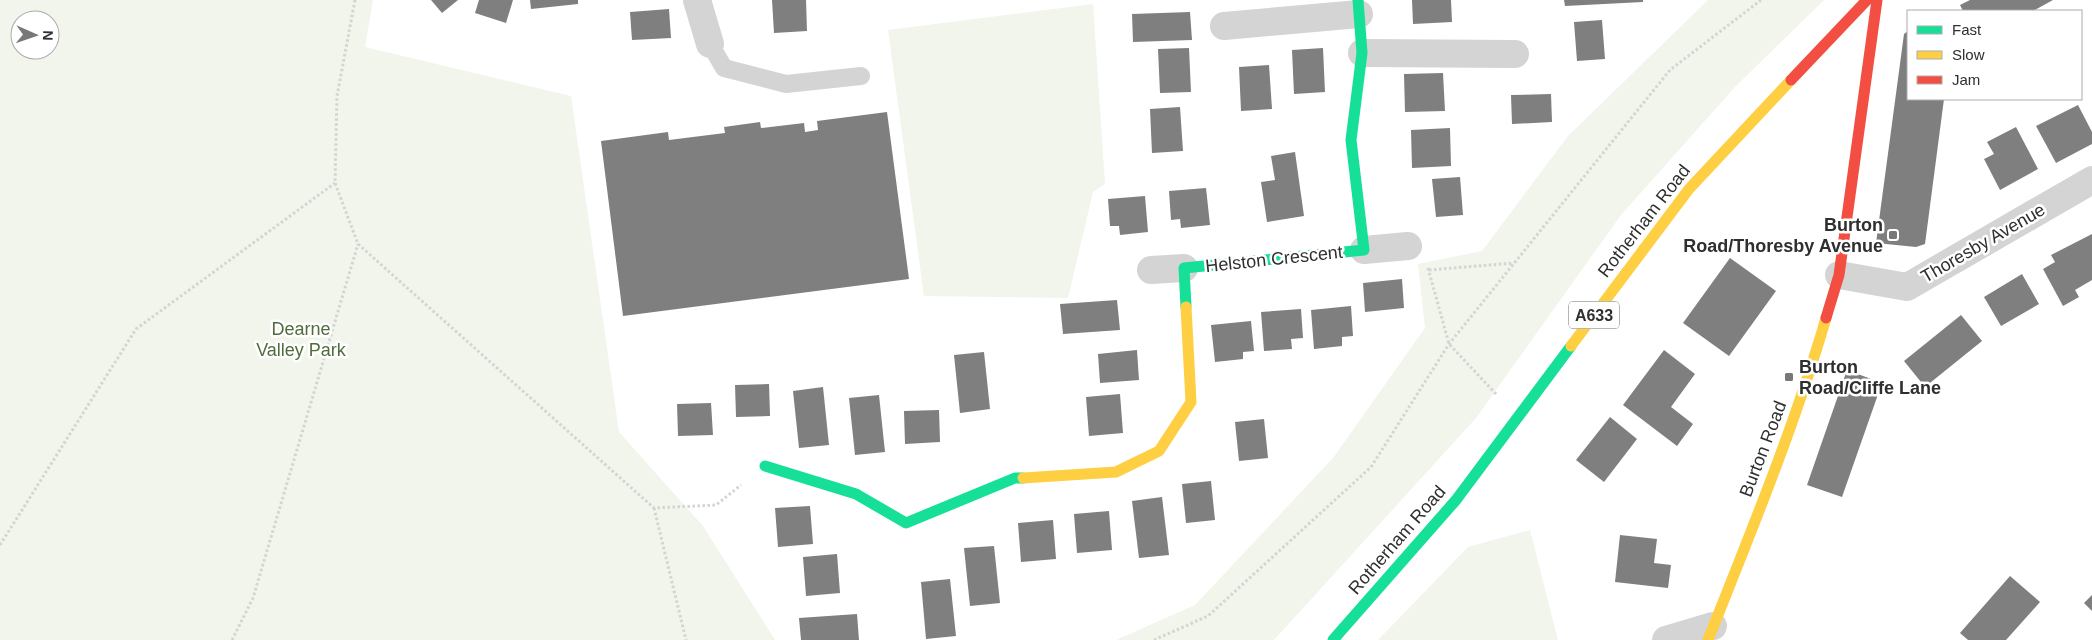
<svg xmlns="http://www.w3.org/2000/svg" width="2092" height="640" font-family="Helvetica,sans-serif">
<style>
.green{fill:#f1f5ec;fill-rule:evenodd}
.building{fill:#7f7f7f}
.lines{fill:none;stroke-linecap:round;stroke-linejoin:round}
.path{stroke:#d4d4d4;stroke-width:3;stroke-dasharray:2.5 2.5;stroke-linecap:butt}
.lane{stroke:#d4d4d4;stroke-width:18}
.street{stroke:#d4d4d4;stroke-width:28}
.fast{stroke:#16e098;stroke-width:11}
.slow{stroke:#ffcf43;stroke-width:11}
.jam{stroke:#f24e42;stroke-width:11}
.poi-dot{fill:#787878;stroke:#fff;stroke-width:2}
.labels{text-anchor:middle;stroke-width:5;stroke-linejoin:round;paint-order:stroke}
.shield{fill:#fff;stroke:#6d6d6d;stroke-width:1}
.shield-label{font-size:16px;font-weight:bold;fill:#2f2f2f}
.street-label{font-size:18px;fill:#2f2f2f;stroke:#fff}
.poi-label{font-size:18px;font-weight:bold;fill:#2f2f2f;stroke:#fff;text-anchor:end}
.park-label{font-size:18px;fill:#506c3b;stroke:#fff}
</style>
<rect width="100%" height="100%" fill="#fff"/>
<g class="green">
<path d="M0 0H373L365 47 571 96 619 432 703 526 775 640H0ZM20 20H50V50H20Z"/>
<polygon points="1708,0 1824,0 1735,87 1621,215 1476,418 1274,640 1116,640 1195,605 1333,458 1425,328 1418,264 1482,251 1568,136"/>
<polygon points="1093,4 1105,184 1093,192 1068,298 924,296 888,30"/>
<polygon points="1530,530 1558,640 1378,640 1468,547"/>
</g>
<g class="building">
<polygon points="431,0 458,0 442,13"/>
<polygon points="479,0 513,0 506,23 475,13"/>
<polygon points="530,0 578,0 578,4 531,9"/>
<polygon points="772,0 806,0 807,31 774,33"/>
<polygon points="1412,0 1451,0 1452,22 1413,24"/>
<polygon points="1564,0 1643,0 1643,2 1565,6"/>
<polygon points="1970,0 2053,0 2033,11 1963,11 1960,5"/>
<polygon points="669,9 671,38 632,40 630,12"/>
<polygon points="1190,12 1192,40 1133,42 1132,14"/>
<polygon points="1602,20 1605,59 1577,61 1574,22"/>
<polygon points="1908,31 1908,99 1944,99 1925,244 1916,247 1876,243 1904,34"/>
<polygon points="1189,48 1191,92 1160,93 1158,49"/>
<polygon points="1323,48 1325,92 1294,94 1292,50"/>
<polygon points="1269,65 1272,109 1241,111 1239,67"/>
<polygon points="1443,73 1445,111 1405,112 1404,74"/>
<polygon points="1551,94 1552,122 1512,124 1511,95"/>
<polygon points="2078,105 2092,132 2092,144 2056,163 2036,126"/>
<polygon points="1180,107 1183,151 1152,153 1150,109"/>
<polygon points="887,112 909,279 623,316 601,141 668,132 669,140 725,133 724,127 760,122 761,128 804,123 805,132 818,130 817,121"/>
<polygon points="2016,127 2038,169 2000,190 1984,159 1994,154 1987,142"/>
<polygon points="1450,128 1451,166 1412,168 1411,130"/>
<polygon points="1295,152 1304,216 1267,222 1261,182 1275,180 1271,156"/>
<polygon points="1460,177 1463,215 1436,217 1432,179"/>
<polygon points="1206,188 1210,225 1181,228 1180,219 1171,220 1169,191"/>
<polygon points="1145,196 1148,232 1120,235 1119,226 1110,226 1108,199"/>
<polygon points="2092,234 2092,280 2075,290 2079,297 2063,306 2043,269 2055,262 2051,255"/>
<polygon points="1730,258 1776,291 1729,356 1683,323"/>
<polygon points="2022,274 2039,304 2001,326 1984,297"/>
<polygon points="1402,279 1404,308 1365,312 1363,283"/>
<polygon points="1117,300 1120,330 1063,334 1060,304"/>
<polygon points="1351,306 1353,336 1342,337 1342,346 1314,349 1311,310"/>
<polygon points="1301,309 1303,338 1291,339 1292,349 1264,351 1261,312"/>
<polygon points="1961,315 1982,341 1925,387 1904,361"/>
<polygon points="1251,321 1254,351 1243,352 1243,359 1215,362 1211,325"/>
<polygon points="1137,350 1139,380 1100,383 1098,354"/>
<polygon points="1664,350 1695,374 1671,407 1693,424 1677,446 1623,405"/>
<polygon points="984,352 990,409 960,413 954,355"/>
<polygon points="1847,370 1882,383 1842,497 1807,485"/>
<polygon points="769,384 770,416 736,417 735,385"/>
<polygon points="823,387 829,445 799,448 793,391"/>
<polygon points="1120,394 1123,433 1089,436 1086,397"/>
<polygon points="879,395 885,452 855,455 849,398"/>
<polygon points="711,403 713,435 678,436 677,404"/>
<polygon points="939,410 940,442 905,444 904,411"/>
<polygon points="1610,417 1637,439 1604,482 1576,460"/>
<polygon points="1264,419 1268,458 1239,461 1235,422"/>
<polygon points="1211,481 1215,520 1186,523 1182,484"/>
<polygon points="1162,497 1169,555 1139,558 1132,501"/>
<polygon points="810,506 813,544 778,547 775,508"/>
<polygon points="1109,511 1112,550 1077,553 1074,514"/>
<polygon points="1053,520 1056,559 1021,562 1018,523"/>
<polygon points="1620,535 1657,539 1654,563 1671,565 1668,588 1615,582"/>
<polygon points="994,546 1000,603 970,606 964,548"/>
<polygon points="837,554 840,593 806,596 803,557"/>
<polygon points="2010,576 2040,602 2006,640 1968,640 1960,633"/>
<polygon points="950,579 956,636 926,639 921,582"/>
<polygon points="2092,595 2092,611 2084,603"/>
<polygon points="857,614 859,640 801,640 799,618"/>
</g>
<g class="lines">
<g class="path">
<polyline points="355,0 337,96 335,183 358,244 654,508 716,505 741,485"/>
<polyline points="1428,268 1449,344 1497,395"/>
<polyline points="1429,270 1514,263"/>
<polyline points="654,508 686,640"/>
<polyline points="0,545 136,329 335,183"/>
<polyline points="232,640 253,598 358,244"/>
<polyline points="1154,640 1208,616 1371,467 1449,344 1670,70 1761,0"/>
</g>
<polyline class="lane" points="710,44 724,68 786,84 861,76"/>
<g class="street">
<polyline points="697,0 710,44"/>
<polyline points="1224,26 1359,14"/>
<polyline points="1362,53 1515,54"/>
<polyline points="1364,250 1408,246"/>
<polyline points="1151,270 1184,268"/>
<polyline points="1839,275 1907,287 2092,180"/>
<polyline points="1666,640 1713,626"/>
</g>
<g class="fast">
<polyline points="1186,307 1184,268 1364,250 1351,140 1362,53 1358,0"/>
<polyline points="765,466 856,494 906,523 1015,478 1023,478"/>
<polyline points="1333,640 1456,500 1571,346"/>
</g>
<g class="slow">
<polyline points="1571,346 1689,189 1791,80"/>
<polyline points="1023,478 1116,472 1159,451 1191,402 1186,307"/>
<path d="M1708 640C1750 534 1794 428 1826 318"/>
</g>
<g class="jam">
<polyline points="1791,80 1867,0"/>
<polyline points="1826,318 1839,275 1877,0"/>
</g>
</g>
<g class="poi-dot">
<rect x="1888" y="230" width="10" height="10" rx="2.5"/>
<rect x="1784" y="372" width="10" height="10" rx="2.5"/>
</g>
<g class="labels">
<rect class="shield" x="1569" y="301.5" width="50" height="27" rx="4"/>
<g class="shield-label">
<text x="1594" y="321">A633</text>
</g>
<g class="street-label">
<text transform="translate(1644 221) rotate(-52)" y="6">Rotherham Road</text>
<text transform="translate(1983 243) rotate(-30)" y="6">Thoresby Avenue</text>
<text transform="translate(1274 259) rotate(-6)" y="6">Helston Crescent</text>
<text transform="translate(1763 449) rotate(-69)" y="6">Burton Road</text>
<text transform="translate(1397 540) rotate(-49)" y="6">Rotherham Road</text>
</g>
<g class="poi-label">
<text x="1883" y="231">Burton<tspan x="1883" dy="21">Road/Thoresby Avenue</tspan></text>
<text x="1799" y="373" text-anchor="start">Burton<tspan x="1799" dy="21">Road/Cliffe Lane</tspan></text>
</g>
<g class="park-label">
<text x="301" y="335">Dearne<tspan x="301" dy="21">Valley Park</tspan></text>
</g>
</g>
<rect x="1907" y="10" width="175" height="90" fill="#ffffff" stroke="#acacac"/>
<rect x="1917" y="26" width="25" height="8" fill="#16e098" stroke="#acacac"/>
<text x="1952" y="35" font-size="15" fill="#2f2f2f">Fast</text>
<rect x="1917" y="51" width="25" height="8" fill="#ffcf43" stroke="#acacac"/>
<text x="1952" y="60" font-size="15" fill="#2f2f2f">Slow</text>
<rect x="1917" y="76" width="25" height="8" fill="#f24e42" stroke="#acacac"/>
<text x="1952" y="85" font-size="15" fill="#2f2f2f">Jam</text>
<g transform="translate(35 35) rotate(92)"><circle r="24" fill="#ffffff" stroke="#acacac"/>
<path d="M0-4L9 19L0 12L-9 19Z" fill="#787878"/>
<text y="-8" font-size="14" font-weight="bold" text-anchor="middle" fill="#2f2f2f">N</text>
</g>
</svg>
